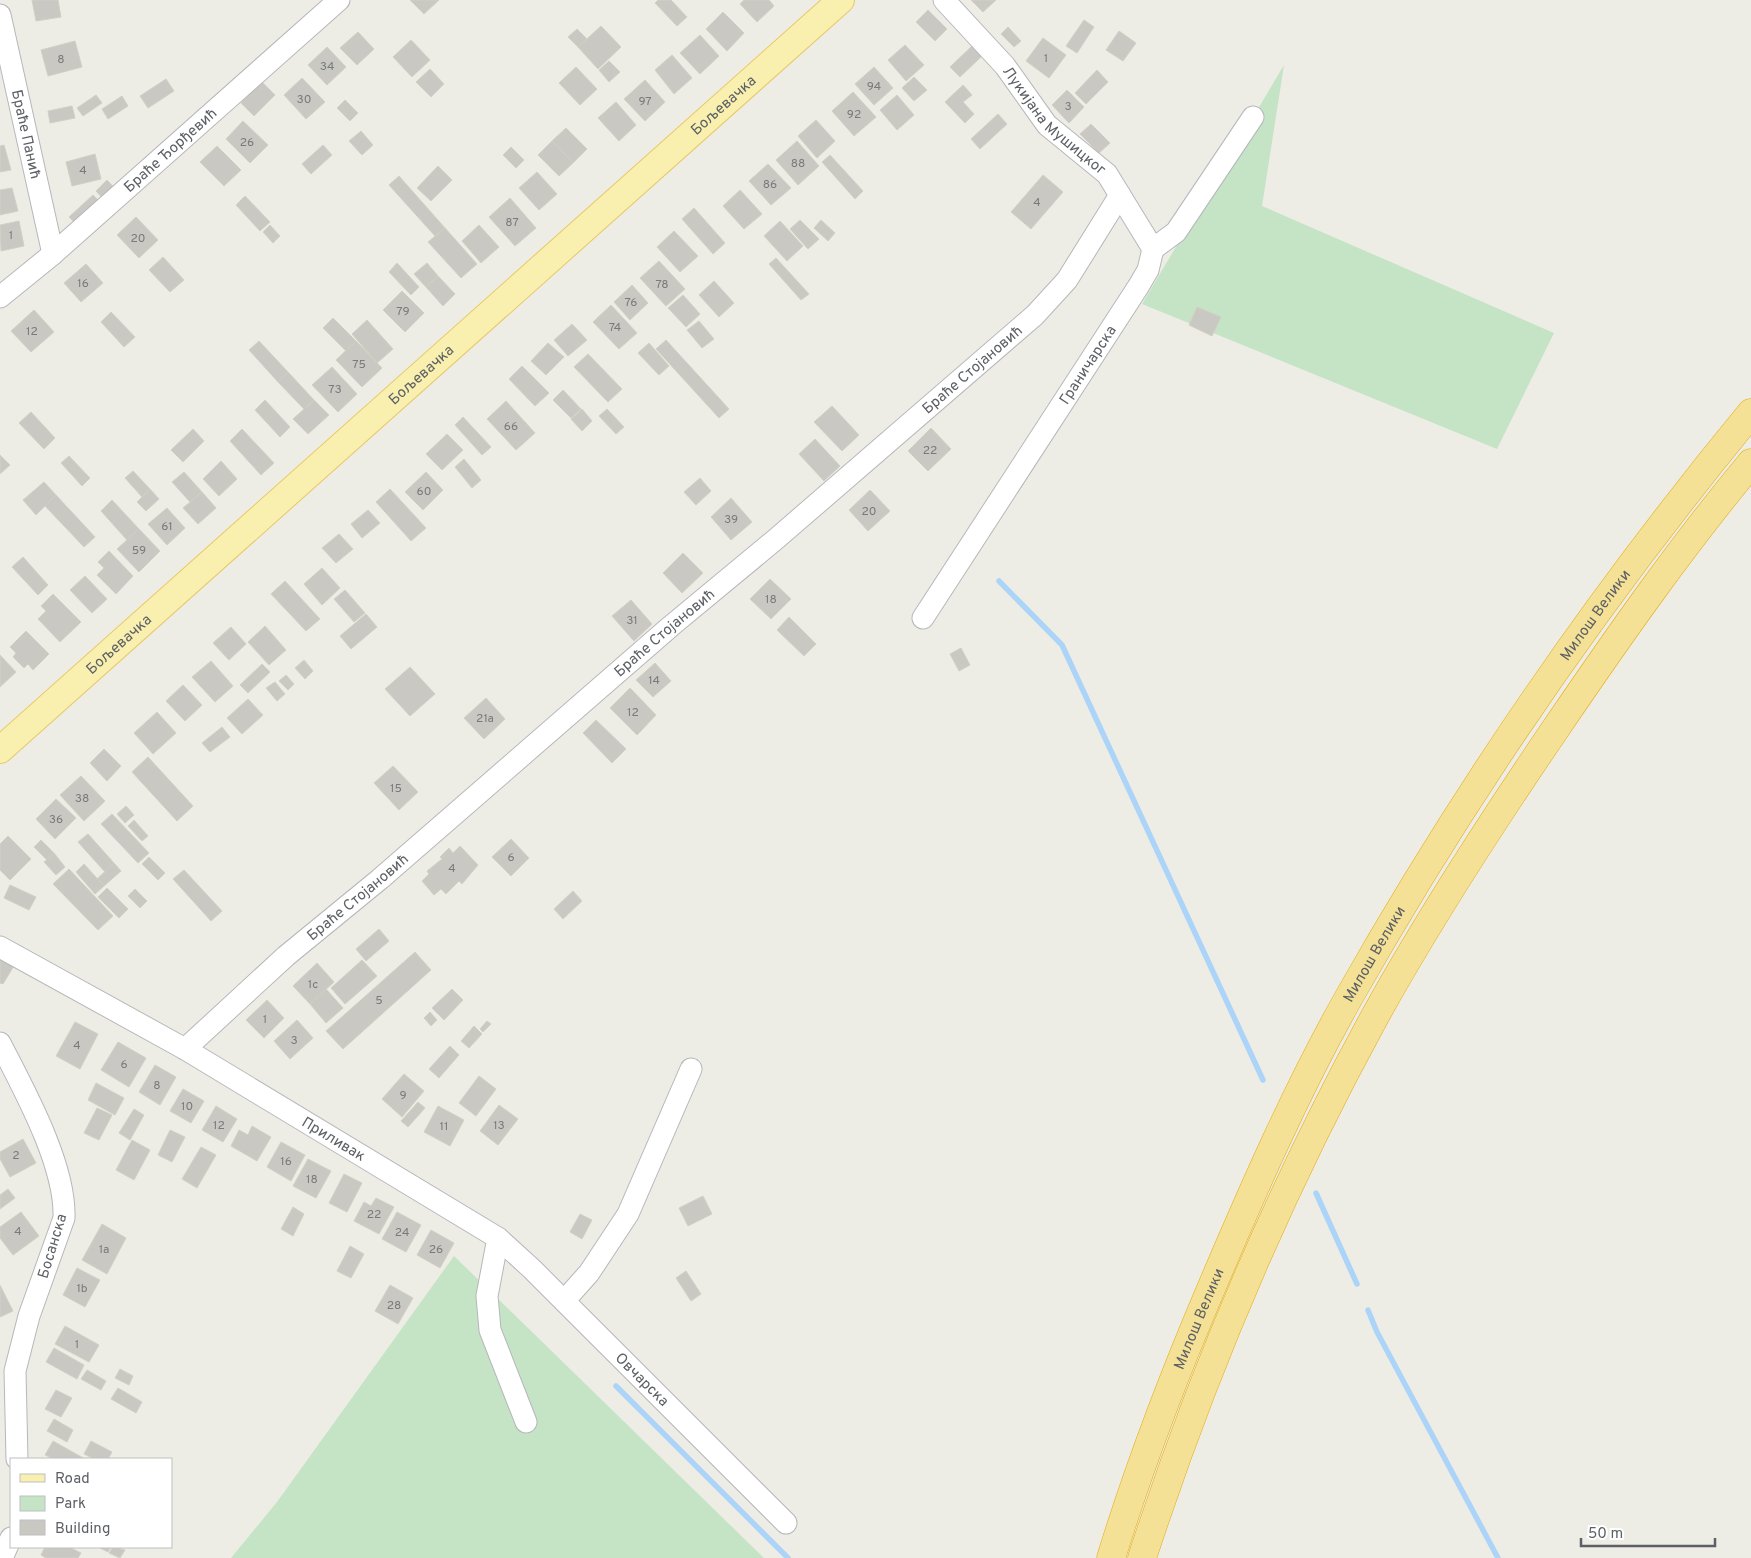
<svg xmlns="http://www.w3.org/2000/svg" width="1751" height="1558" font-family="Overpass,sans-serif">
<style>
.green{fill:#c4e4c5}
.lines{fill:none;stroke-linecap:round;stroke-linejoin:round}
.stream{stroke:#abd4f8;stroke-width:5.5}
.building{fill:#cac8c2;stroke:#d3cfc4}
.minor-casing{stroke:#b6b7bb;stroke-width:23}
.major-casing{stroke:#e7c866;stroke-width:28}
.highway-casing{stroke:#e2aa12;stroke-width:29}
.minor{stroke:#fff;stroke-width:21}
.major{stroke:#f9f0b0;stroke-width:26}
.highway{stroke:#f5e196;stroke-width:28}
.labels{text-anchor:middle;stroke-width:4;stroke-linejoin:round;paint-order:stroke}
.number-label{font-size:12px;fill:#787a7c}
.street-label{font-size:15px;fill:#5d6065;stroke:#fff}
</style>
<rect width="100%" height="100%" fill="#eeede5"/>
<g class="green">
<polygon points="1284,65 1262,206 1554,333 1497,449 1142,304"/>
<polygon points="454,1256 764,1558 231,1558 277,1502"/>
</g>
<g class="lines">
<g class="stream">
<polyline points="999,581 1062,645 1263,1080"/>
<polyline points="1316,1193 1357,1284"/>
<polyline points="1368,1310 1377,1332 1498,1558"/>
<polyline points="616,1386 788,1558"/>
</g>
</g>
<g class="building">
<polygon points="32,0 58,0 61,17 36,21"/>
<polygon points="410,0 439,0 424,14"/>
<polygon points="658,0 671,0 687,17 677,26 655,3"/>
<polygon points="744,0 769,0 774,6 757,22 740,4"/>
<polygon points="971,0 996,0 983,12"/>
<polygon points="928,10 947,29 935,41 916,22"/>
<polygon points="723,12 744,33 727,51 706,29"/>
<polygon points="1084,20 1094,27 1077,53 1066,46"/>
<polygon points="601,26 621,47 598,69 578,47"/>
<polygon points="1008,27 1021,41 1014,47 1001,34"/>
<polygon points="577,29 587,39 578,47 568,37"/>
<polygon points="1119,31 1136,43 1123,61 1106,50"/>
<polygon points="358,32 374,49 357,65 340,48"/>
<polygon points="700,35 719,56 700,74 680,53"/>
<polygon points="1043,38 1066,55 1049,78 1026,61"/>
<polygon points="411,40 430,60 412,77 393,57"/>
<polygon points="75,41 82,67 48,76 41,50"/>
<polygon points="905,45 924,65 906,81 888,60"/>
<polygon points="973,45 983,55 960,77 950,67"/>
<polygon points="327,47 346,67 327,85 308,65"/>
<polygon points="672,55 692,78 674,94 655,70"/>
<polygon points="609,61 620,72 609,82 599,70"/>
<polygon points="576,67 597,89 580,105 559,83"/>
<polygon points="874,67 893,88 874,105 855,84"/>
<polygon points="430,69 444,84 431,97 416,82"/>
<polygon points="1097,70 1108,82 1086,104 1075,93"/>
<polygon points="914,77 927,90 914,101 902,88"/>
<polygon points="302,78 325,102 306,119 284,95"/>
<polygon points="166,79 174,91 148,108 140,96"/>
<polygon points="645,80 665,102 645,121 624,99"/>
<polygon points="262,82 275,95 254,116 241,103"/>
<polygon points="963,85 972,95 963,102 974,114 965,123 945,102"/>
<polygon points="1067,90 1084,107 1069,123 1052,105"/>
<polygon points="853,92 876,117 854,136 832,111"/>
<polygon points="96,95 102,103 83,116 77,108"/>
<polygon points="897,95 914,115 897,130 880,110"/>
<polygon points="122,96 128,106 108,119 102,109"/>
<polygon points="345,100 358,113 350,121 337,108"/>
<polygon points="616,102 636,125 619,141 598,118"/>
<polygon points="72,106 75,118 50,123 48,111"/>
<polygon points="998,114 1007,124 980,149 971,139"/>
<polygon points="816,120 835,141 817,158 798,136"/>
<polygon points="243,121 268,145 250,163 226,139"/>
<polygon points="1091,124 1110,143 1099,153 1080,134"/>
<polygon points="566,128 587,149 573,163 552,141"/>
<polygon points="361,131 373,145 362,155 349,141"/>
<polygon points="552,141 573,163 559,176 538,155"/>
<polygon points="797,141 819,166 798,185 776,160"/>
<polygon points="4,145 11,170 0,172 0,146"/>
<polygon points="323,145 332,155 311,174 302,164"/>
<polygon points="217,146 241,170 224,186 200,162"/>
<polygon points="511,147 524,160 516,168 503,155"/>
<polygon points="95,154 101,179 72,186 66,162"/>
<polygon points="830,155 863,191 855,199 822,162"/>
<polygon points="768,164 791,188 771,205 749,181"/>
<polygon points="438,166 452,180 431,201 417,188"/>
<polygon points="537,172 557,194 539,210 519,188"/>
<polygon points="1043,175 1063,192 1031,229 1011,212"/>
<polygon points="399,176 445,228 435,236 389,185"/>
<polygon points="107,180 118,192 106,202 96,191"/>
<polygon points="12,188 18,211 0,215 0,190"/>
<polygon points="740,190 762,214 744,229 723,206"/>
<polygon points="93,195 102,204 78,226 69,217"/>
<polygon points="245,196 270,222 260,231 236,205"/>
<polygon points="510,198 536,228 515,246 489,217"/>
<polygon points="694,208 725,243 713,254 682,219"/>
<polygon points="136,217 158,240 139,258 117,235"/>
<polygon points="800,220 819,239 808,249 790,229"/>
<polygon points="821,220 835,233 828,241 814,228"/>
<polygon points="19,221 24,246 1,251 0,225"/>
<polygon points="780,221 803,246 787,261 764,236"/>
<polygon points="270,225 280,236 273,243 263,232"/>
<polygon points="479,225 499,247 481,263 462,241"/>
<polygon points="445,228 477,264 461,278 428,242"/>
<polygon points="674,231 698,256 680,272 657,247"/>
<polygon points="163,257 184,280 170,292 149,270"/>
<polygon points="776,258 809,294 801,300 769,264"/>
<polygon points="659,261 685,289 666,306 640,278"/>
<polygon points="397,263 419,287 411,295 389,272"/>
<polygon points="427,263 438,276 426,287 414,274"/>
<polygon points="86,264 103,283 81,302 64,283"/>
<polygon points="438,276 455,294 443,306 426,287"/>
<polygon points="714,281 734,303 719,317 699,295"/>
<polygon points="632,285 648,303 630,320 614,302"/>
<polygon points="402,291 424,313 405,332 383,310"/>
<polygon points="683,295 700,314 686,327 668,308"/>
<polygon points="611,305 637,333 619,349 593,322"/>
<polygon points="1197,307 1221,317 1212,336 1189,325"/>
<polygon points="34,310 54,332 31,352 11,331"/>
<polygon points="111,312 135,337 124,347 101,322"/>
<polygon points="333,318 356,341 346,351 323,328"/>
<polygon points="367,320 393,349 377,363 352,334"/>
<polygon points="699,321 714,339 702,348 687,330"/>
<polygon points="572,324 587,340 568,356 554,340"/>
<polygon points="666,340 729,409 719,418 656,349"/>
<polygon points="259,341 288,372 278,382 249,350"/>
<polygon points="356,341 382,368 362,387 336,360"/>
<polygon points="548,343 564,357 546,375 531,361"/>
<polygon points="649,343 669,366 659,375 638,353"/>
<polygon points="588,354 622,389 608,402 574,367"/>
<polygon points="522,366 549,393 535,406 509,379"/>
<polygon points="332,367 357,394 338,412 312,385"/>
<polygon points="288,372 314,400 304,409 278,382"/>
<polygon points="563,390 581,409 571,418 553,400"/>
<polygon points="265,400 290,427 280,437 255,410"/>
<polygon points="314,400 329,415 308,434 293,419"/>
<polygon points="506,401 535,433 516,450 487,419"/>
<polygon points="832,406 859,435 842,451 814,422"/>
<polygon points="582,409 592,421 582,431 571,419"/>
<polygon points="607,409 624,427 616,434 599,416"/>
<polygon points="31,412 55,438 44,449 19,423"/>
<polygon points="463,417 491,447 482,455 455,425"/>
<polygon points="931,428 951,449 928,471 908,451"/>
<polygon points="193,429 204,441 183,462 171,450"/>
<polygon points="242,429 274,463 261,475 230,441"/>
<polygon points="447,434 463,450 442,470 426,454"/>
<polygon points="815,439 840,466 824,481 799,454"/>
<polygon points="0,455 10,465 0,474"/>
<polygon points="69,456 90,478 82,486 61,463"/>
<polygon points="464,459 481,480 472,488 455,467"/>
<polygon points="221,461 237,479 219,496 203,479"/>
<polygon points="133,471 150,489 142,497 125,478"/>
<polygon points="184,472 202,492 190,502 172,482"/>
<polygon points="426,472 443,490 423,510 405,492"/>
<polygon points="700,478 711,491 696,505 684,492"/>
<polygon points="44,482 56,495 36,515 23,500"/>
<polygon points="150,489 159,499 146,511 137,502"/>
<polygon points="390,489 426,528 411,541 376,502"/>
<polygon points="870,490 890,511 868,531 849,510"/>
<polygon points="202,492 216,508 198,524 183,508"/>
<polygon points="56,495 95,537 84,547 45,506"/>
<polygon points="731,498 752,522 731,540 711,517"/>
<polygon points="112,500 139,529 127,540 101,511"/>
<polygon points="167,508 185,528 167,545 148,524"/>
<polygon points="368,510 380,523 362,538 351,524"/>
<polygon points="139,529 160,551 139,572 117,549"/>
<polygon points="339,534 353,549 336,563 322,548"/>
<polygon points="109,551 133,576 116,594 97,575 104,568 98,562"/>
<polygon points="683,553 703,573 682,593 663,573"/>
<polygon points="23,557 48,585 38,595 12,567"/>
<polygon points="322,568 340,588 322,605 304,584"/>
<polygon points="85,576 107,599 92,613 70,590"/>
<polygon points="770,579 791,599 771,619 750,599"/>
<polygon points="285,581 320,619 306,631 271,594"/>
<polygon points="345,590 365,613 354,622 334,599"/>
<polygon points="53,594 81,622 60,642 38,619 46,611 41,606"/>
<polygon points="631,600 652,624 634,641 612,616"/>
<polygon points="366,614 377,627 351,649 340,636"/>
<polygon points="789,617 816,644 804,656 777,630"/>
<polygon points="265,626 286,650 269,665 248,642"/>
<polygon points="231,627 246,644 229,660 213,643"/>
<polygon points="26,631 49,654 33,670 28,664 24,668 13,657 16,653 10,647"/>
<polygon points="961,648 970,665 959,671 950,654"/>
<polygon points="0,655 16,672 0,687"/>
<polygon points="304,660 313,671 305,679 295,668"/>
<polygon points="211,661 233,686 215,702 192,677"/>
<polygon points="655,663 671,681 653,697 636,680"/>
<polygon points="262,664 270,672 248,693 240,685"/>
<polygon points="410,667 435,694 410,716 385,689"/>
<polygon points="286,675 294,684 288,690 279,681"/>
<polygon points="275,682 285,694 277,701 266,688"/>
<polygon points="183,685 202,705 185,721 166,701"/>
<polygon points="630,688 656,715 637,735 610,708"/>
<polygon points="486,698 505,719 484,739 464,718"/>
<polygon points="248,699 263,715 242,734 227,718"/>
<polygon points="157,712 176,733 153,754 134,733"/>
<polygon points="596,720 626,749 612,763 583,733"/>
<polygon points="222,727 230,737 210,752 202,743"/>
<polygon points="104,749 121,766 107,781 90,763"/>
<polygon points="148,757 193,806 177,821 132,772"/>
<polygon points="393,766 418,792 399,810 374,783"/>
<polygon points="81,776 105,801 84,821 60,795"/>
<polygon points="56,799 76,818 55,839 36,819"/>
<polygon points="126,806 134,815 125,823 117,814"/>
<polygon points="112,814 149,853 138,863 101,824"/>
<polygon points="134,820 148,836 142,841 128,826"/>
<polygon points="88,834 114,863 105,872 78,842"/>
<polygon points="8,836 31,859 10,880 0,870 0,844"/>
<polygon points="511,839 529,858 511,876 492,857"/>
<polygon points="41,840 54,853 47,860 34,847"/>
<polygon points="460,846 478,865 462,884 459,881 446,894 441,889 434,895 422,881 429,874 427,871 442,859 440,857 449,848 453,853"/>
<polygon points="54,853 65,867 56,875 44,862"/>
<polygon points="149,857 165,873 158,880 142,864"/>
<polygon points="114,863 121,871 104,886 97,879"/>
<polygon points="84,864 104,886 95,894 76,872"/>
<polygon points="69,869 113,916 98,930 53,884"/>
<polygon points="184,870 222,911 211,921 173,879"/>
<polygon points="10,885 36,897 29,910 4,898"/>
<polygon points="107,888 128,909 119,918 98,897"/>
<polygon points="135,889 147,901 140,908 128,896"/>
<polygon points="573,891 582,901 563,919 554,909"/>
<polygon points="379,929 389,941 366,961 356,949"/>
<polygon points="415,952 431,970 343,1049 326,1031"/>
<polygon points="0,955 15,964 3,984 0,983"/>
<polygon points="362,960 377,976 345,1004 331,988"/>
<polygon points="317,963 334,982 310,1004 293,986"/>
<polygon points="326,989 343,1008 326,1023 310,1004"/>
<polygon points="452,989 463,1000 444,1020 432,1008"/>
<polygon points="267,1000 284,1018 264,1038 246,1020"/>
<polygon points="430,1012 437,1020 431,1026 424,1018"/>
<polygon points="297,1020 313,1038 290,1059 274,1041"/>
<polygon points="487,1021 491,1024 483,1032 480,1029"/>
<polygon points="75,1022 98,1034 80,1069 56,1056"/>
<polygon points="474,1026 482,1034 469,1048 461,1041"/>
<polygon points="118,1042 146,1058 129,1087 101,1070"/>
<polygon points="450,1046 459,1055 439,1078 429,1069"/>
<polygon points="155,1065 176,1077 160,1105 139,1092"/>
<polygon points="404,1074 424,1091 402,1117 382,1099"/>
<polygon points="479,1076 496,1089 476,1116 459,1103"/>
<polygon points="96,1083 124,1098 115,1115 88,1100"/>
<polygon points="183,1089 204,1101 191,1123 170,1111"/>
<polygon points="418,1102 425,1108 408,1127 401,1121"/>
<polygon points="499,1105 518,1119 498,1145 480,1131"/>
<polygon points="216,1106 237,1119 223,1142 202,1130"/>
<polygon points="438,1106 464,1120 450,1146 424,1132"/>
<polygon points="97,1108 112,1115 99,1140 84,1133"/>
<polygon points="134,1109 144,1115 130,1140 119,1133"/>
<polygon points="252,1126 271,1137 257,1161 231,1146 239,1130 248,1135"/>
<polygon points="170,1130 185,1137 172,1162 158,1155"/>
<polygon points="23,1139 36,1163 10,1177 0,1159 0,1152"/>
<polygon points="132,1140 150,1150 134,1180 116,1170"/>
<polygon points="281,1142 305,1155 291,1181 267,1167"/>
<polygon points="201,1147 216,1155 197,1188 182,1179"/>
<polygon points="308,1159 331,1171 316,1198 293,1186"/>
<polygon points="344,1174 362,1183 347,1212 329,1203"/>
<polygon points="8,1189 15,1198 0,1209 0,1195"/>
<polygon points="703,1196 712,1214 688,1226 679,1208"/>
<polygon points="376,1198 394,1207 379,1234 354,1221 364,1202 371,1206"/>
<polygon points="293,1207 304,1214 293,1236 281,1229"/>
<polygon points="21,1212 39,1236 13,1255 0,1238 0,1227"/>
<polygon points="397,1212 421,1225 406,1252 382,1239"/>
<polygon points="580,1214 592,1220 582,1239 570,1232"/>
<polygon points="102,1224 126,1238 107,1274 82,1260"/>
<polygon points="431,1230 454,1243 440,1268 417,1255"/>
<polygon points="350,1246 364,1254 351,1278 337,1271"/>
<polygon points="77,1268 100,1280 85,1307 63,1295"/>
<polygon points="686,1271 701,1294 691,1301 676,1278"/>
<polygon points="0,1285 13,1311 0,1317"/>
<polygon points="390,1285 413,1298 398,1324 375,1311"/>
<polygon points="65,1326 99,1345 89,1362 55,1344"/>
<polygon points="54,1348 84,1365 77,1379 46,1362"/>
<polygon points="120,1369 133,1376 129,1385 115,1378"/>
<polygon points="87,1370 106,1381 101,1390 81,1379"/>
<polygon points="118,1388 142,1402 136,1413 111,1399"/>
<polygon points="56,1390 72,1398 61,1417 45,1409"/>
<polygon points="54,1419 73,1430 67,1442 47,1431"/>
<polygon points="53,1441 85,1459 54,1459 45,1455"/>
<polygon points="91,1441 112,1452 108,1459 94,1459 84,1454"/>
<polygon points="45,1547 69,1547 81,1553 78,1558 46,1558 41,1555"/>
<polygon points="98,1547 111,1547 108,1552"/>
<polygon points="113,1547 125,1550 120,1558 109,1553"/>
</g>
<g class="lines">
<g class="minor-casing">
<g id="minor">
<path id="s1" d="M944 0 1005 66 1047 125 1107 174 1153 249"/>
<path id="s2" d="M0 15 53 254"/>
<polyline points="1153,249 1176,232 1253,117"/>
<path id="s3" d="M0 297 53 254 339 0"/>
<path id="s4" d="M923 618 1138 287 1148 270 1153 249"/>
<path id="s5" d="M0 947 185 1049 498 1238 532 1269 786 1523"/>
<path d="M0 1043C24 1090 66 1165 64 1218L29 1316 15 1371 17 1459"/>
<path id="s6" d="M185 1049 286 956 380 879 671 626 776 539 1035 315 1067 280 1120 195"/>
<polyline points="498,1238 487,1296 490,1330 526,1422"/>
<polyline points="564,1301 589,1273 628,1214 691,1069"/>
<polyline points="2,1558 11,1538"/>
</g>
</g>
<g class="major-casing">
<g id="major">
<path id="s7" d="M0 750 841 0"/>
</g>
</g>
<g class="highway-casing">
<g id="highway">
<path id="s8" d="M1111 1558C1139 1467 1173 1378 1210 1291 1252 1192 1296 1091 1349 997 1465 792 1601 595 1751 413"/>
<path d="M1142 1558C1203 1371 1280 1190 1374 1018 1429 918 1492 822 1556 728 1618 637 1681 547 1751 463"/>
</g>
</g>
<use href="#minor" class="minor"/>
<use href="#major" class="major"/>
<use href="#highway" class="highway"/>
</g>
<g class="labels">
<g class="number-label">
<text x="1046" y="62">1</text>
<text x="61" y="63">8</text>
<text x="327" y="70">34</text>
<text x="874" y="90">94</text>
<text x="304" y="103">30</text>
<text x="645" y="105">97</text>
<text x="1068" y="110">3</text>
<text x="854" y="118">92</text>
<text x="247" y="146">26</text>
<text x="798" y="167">88</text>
<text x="83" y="174">4</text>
<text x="770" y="188">86</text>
<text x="1037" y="206">4</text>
<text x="512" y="226">87</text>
<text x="11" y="239">1</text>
<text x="138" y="242">20</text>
<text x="83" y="287">16</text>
<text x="662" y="288">78</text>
<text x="631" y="306">76</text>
<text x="403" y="315">79</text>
<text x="615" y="331">74</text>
<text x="32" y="335">12</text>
<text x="359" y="368">75</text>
<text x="335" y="393">73</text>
<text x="511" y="430">66</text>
<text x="930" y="454">22</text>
<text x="424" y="495">60</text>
<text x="869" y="515">20</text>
<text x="731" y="523">39</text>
<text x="167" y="530">61</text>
<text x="139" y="554">59</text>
<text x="771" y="603">18</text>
<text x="632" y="624">31</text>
<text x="654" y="684">14</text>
<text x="633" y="716">12</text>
<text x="485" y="722">21a</text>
<text x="396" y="792">15</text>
<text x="82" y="802">38</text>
<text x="56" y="823">36</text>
<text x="511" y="861">6</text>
<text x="452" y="872">4</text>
<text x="313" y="988">1c</text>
<text x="379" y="1004">5</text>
<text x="265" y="1023">1</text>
<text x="294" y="1044">3</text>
<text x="77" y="1049">4</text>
<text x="124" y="1068">6</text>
<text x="157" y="1089">8</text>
<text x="403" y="1099">9</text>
<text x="187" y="1110">10</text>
<text x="219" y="1129">12</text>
<text x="499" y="1129">13</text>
<text x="444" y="1130">11</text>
<text x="16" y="1159">2</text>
<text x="286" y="1165">16</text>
<text x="312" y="1183">18</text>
<text x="374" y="1218">22</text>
<text x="18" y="1235">4</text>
<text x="402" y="1236">24</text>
<text x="104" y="1253">1a</text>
<text x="436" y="1253">26</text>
<text x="82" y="1292">1b</text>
<text x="394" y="1309">28</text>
<text x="77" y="1348">1</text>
</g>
<g class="street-label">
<text dy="5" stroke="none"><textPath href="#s7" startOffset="969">Бољевачка</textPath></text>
<text dy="5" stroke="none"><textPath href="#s1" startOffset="164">Лукијана Мушицког</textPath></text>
<text dy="5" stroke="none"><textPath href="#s2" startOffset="122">Браће Панић</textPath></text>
<text dy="5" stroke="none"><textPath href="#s3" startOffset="225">Браће Ђорђевић</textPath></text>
<text dy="5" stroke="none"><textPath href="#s4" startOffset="302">Граничарска</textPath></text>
<text dy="5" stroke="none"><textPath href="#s6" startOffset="1040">Браће Стојановић</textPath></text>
<text dy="5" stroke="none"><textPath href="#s7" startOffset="564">Бољевачка</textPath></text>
<text dy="5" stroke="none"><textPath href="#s8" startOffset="1065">Милош Велики</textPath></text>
<text dy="5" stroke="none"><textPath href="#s6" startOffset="635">Браће Стојановић</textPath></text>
<text dy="5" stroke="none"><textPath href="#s7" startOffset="159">Бољевачка</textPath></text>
<text dy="5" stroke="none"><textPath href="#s6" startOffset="230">Браће Стојановић</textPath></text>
<text dy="5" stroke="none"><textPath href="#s8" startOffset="660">Милош Велики</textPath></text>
<text dy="5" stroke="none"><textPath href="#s5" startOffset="385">Приливак</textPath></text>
<text transform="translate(52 1246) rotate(-73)" y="5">Босанска</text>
<text dy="5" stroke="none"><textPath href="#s8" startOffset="255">Милош Велики</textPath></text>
<text dy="5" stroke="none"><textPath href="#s5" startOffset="779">Овчарска</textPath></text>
</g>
</g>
<rect x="10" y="1458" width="162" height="90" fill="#ffffff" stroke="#bebfc1"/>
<rect x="20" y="1474" width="25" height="8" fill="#f9f0b0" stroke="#bebfc1"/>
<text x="55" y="1483" font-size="15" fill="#5d6065">Road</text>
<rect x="20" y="1496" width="25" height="15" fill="#c4e4c5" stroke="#bebfc1"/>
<text x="55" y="1508" font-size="15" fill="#5d6065">Park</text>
<rect x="20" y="1520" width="25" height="15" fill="#cac8c2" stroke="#bebfc1"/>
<text x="55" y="1533" font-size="15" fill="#5d6065">Building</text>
<path d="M1581 1538v8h134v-8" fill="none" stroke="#5d6065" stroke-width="2.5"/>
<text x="1588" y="1538" font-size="15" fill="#5d6065" stroke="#ffffff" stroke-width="4" paint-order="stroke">50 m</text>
</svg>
